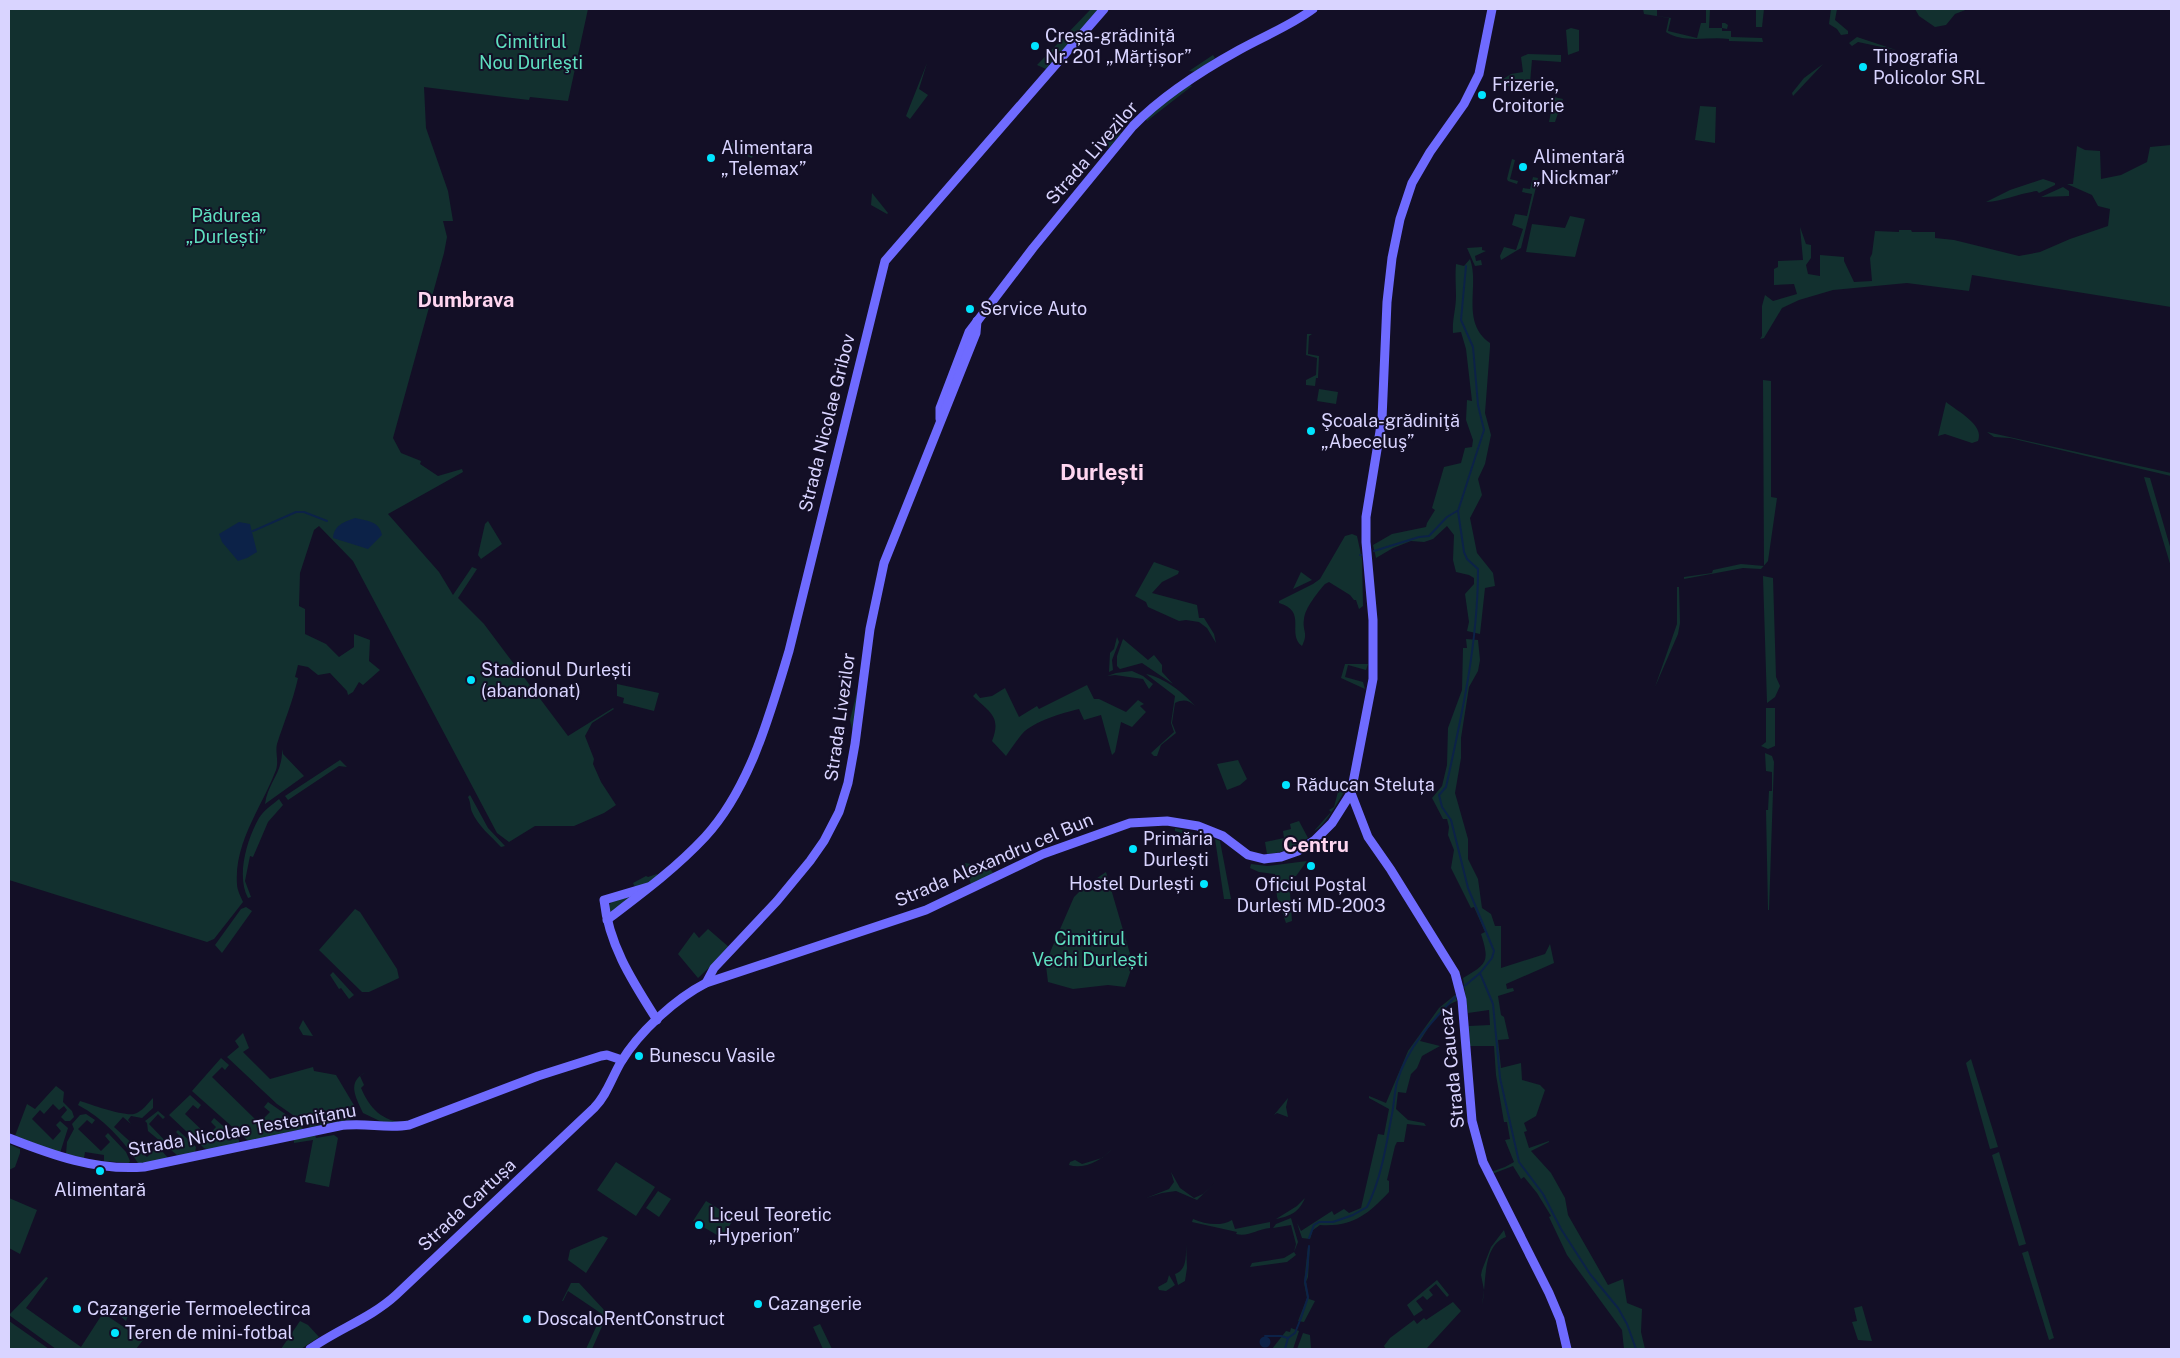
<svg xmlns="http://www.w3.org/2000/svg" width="2180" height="1358" font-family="'Public Sans',sans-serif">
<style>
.green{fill:#12302f}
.water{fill:#0c2248}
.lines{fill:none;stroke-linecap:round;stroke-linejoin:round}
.stream{stroke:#0c2248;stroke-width:2}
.secondary{stroke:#6f6bff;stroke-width:9}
.poi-dot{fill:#00e5ff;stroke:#130f26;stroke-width:2}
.labels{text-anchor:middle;stroke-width:4;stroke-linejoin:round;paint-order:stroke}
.poi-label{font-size:18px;fill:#d9d4ff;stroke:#130f26;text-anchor:start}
.park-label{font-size:18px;fill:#5fe0c0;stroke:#130f26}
.street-label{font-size:18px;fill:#d9d4ff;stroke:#130f26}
.quarter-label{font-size:20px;font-weight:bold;fill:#ffd6f0;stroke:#130f26}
.district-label{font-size:22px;font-weight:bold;fill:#ffd6f0;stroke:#130f26}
</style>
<rect width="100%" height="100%" fill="#130f26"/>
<g class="green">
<path d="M9 9H588L568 101 530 97 529 100 424 87 426 128 448 191 453 221H443L447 237 444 253 393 438 401 453 421 461 420 464 438 476 462 469 463 472 388 514 439 572 453 595 472 567 477 569 458 598 484 624 568 736 613 708 614 709 592 723 585 736 594 759 593 764 601 782 616 805 604 813 574 826H535L509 842 497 833 353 561 319 526 314 530 300 573 299 606 305 609V634L326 644 339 657 354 647V634L370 640 369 661 380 670 363 685 359 682 353 692 348 695 347 691 330 673 318 675 308 667 298 665 295 677 298 678C293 701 284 722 277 744 275 752 279 761 276 770 262 807 234 842 237 884 237 890 241 897 243 902L214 939 207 942 9 880Z"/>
<polygon points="1091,9 1099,9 1046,69 1037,65"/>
<path d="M1643 9H1657V16L1671 18 1668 31 1697 38 1701 23H1706V9H1710L1709 28H1722V23H1725L1728 25 1727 29 1722 28V31H1731V37L1762 38 1763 42 1729 41V39C1708 36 1685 44 1666 32L1669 18 1644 14Z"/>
<polygon points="1756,9 1764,9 1762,27 1756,27"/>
<polygon points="1831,9 1837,9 1835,20 1848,31 1848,34 1841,35 1837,29 1829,24"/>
<polygon points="1915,9 1968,9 1955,14 1946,25 1935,27 1919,16"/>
<polygon points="1571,28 1579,30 1579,51 1568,55 1566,30"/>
<polygon points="1857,37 1896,50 1858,42 1852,46 1849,43"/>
<polygon points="1528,54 1561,55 1561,62 1532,60 1530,83 1509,86 1494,85 1511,74 1523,72 1521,57"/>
<polygon points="1213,55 1215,58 1196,72 1189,71"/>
<polygon points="927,63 919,89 928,95 910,119 906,116"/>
<polygon points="1823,64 1793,96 1792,93 1804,78"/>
<polygon points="1188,84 1192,86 1147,121 1145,118"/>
<polygon points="1554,97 1563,99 1555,122 1549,122"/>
<polygon points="1700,106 1716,107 1715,143 1695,140"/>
<polygon points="1117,128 1121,133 1109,148 1101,142 1103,140 1106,142"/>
<polygon points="732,143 754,152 752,158 732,150"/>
<polygon points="2171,145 2171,307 1972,275 1969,291 1907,283 1833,290 1799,300 1782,308 1764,338 1760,339 1762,336 1762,306 1765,295 1773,301 1797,294 1794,284 1774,285 1774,269 1778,267 1778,261 1803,260 1800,227 1806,244 1811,245 1811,258 1806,265 1808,274 1820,276 1820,255 1844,257 1844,261 1854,282 1872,281 1870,258 1872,254 1875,231 1899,232 1899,230 1911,230 1912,232 1935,232 1935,238 1954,240 2019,256 2040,252 2070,239 2108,226 2110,209 2098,206 2092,195 2067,184 2073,184 2077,146 2085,150 2100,151 2101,179 2121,175 2147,162 2150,147"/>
<polygon points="1512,159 1515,160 1510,179 1518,181 1517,184 1508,181 1507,179"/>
<polygon points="1533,177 1538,178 1537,183 1521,248 1501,260 1500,256 1504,247 1516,250 1523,229 1512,225 1515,214 1527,216 1532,194 1522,192 1523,188 1530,189"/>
<path d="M2043 179 2055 183V185L2039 193 2037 191C2020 193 2003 201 1986 202L2010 190Z"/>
<polygon points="2063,187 2069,191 2069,196 2041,197"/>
<polygon points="872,193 888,213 887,214 871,205"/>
<polygon points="1570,216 1585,219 1575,257 1526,252 1532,224 1565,228"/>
<polygon points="1482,247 1482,250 1486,251 1475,256 1476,261 1481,260 1482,265 1475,266 1467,248"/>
<path d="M1470 259C1480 286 1460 322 1490 343V347L1485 413 1491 435 1485 464 1478 479 1482 495 1470 518 1477 553 1493 573 1495 586 1485 588 1480 634 1467 631 1469 622 1465 594 1474 584V578L1469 575 1456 572 1453 560 1454 535 1447 526 1433 539 1424 542 1411 541 1393 548 1376 558 1373 545 1392 534 1426 527 1427 523 1435 510 1432 508 1444 467 1461 463 1465 448 1472 447 1473 440 1466 420 1467 400 1472 401 1466 349 1461 332 1453 333C1452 320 1456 309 1456 296 1456 286 1455 275 1456 264L1464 266Z"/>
<polygon points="1307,334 1312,334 1309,336 1308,354 1319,356 1318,378 1316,378 1315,386 1306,385 1306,380 1316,375 1317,358 1306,355"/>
<polygon points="1763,380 1771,381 1771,497 1777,498 1768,561 1761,569 1743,568 1684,579 1684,577 1712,573 1713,570 1741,564 1764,566"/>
<polygon points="1319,389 1338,392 1336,404 1317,401"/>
<path d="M1946 402C1957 411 1985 425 1978 441L1972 443 1945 434 1938 436Z"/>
<polygon points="1987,432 2171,473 2171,476 2010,438 1994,437"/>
<polygon points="2144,477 2150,478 2171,550 2171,567"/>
<polygon points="488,521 502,544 481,559 478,555 485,524"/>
<path d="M1352 534 1357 536 1362 559 1363 606 1359 609 1356 600H1354L1350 595 1329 582 1325 584C1318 592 1305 608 1304 619 1302 631 1309 633 1302 646 1286 634 1308 611 1279 603V601L1313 584 1320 579 1345 536Z"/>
<polygon points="1154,562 1179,571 1178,574 1162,582 1152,593 1197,605 1199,618 1204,618 1214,634 1216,643 1207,628 1199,622 1186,620 1179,621 1148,607 1146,602 1135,596"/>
<polygon points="1301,572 1312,580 1293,589"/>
<polygon points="1763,576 1773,578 1776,677 1780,686 1775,697 1767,703"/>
<polygon points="1677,587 1679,587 1680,623 1678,634 1655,687 1677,624"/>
<polygon points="1117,637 1119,642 1112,660 1113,670 1109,672 1110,653 1114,649"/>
<polygon points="1123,639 1148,660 1154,655 1162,665 1162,672 1173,684 1142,663 1120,669 1117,666 1117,656"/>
<path d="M1466 639 1478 640 1480 660 1478 671 1469 687 1461 738V758L1455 793 1468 839V859L1478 879 1482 908 1491 914 1495 926H1501V968L1545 954 1550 944 1554 963 1506 984 1507 989 1513 988 1514 991 1498 996 1501 1015 1504 1017 1509 1039 1498 1040 1501 1068 1521 1063 1522 1080 1540 1085 1545 1090 1536 1116 1524 1123 1527 1131 1524 1132 1529 1148 1549 1141V1142L1531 1151 1551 1173 1565 1198 1568 1215 1608 1285 1623 1279 1627 1303 1642 1309 1641 1332 1645 1349H1624L1622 1330 1567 1255 1549 1217 1551 1216 1537 1193 1524 1177 1521 1179 1513 1166 1492 1174 1491 1172 1505 1167 1514 1162 1505 1140 1510 1139 1507 1122H1504L1496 1075 1494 1046H1470L1469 1026 1490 1025 1489 1010 1468 1013 1463 978C1487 964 1490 962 1481 934L1485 932 1474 907 1471 908 1451 868 1454 850 1448 835 1449 827 1447 819H1443L1432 798 1442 786 1447 765 1448 728 1462 690 1463 648H1467Z"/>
<polygon points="1345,664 1368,664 1366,670 1348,665 1345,677 1363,682 1365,689 1341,678"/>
<polygon points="1132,671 1143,676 1153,684 1149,689 1143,679 1115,675 1107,676 1116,673"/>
<path d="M1146 674C1163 677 1184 693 1195 706 1188 700 1184 699 1175 703L1172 723 1176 733 1161 745 1157 756H1154L1151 753 1174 732 1171 723 1175 696Z"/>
<polygon points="617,684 659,693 654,711 623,703 624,698 617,696"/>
<path d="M1087 685 1094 699H1099L1126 712 1138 700 1144 704 1140 706 1146 712 1132 727 1121 722 1115 752 1112 755 1101 715 1084 720 1079 709C1062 713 1034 721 1022 734 1017 740 1011 749 1006 756L992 741C1002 716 989 712 973 696L976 693 980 698 992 696 1005 688 1019 717 1037 706 1039 709Z"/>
<polygon points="858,688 854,737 850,720"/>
<polygon points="1766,708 1775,708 1775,746 1768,749 1761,746 1766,742"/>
<path d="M282 749 283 754 304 776 265 804C268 782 283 773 282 749Z"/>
<polygon points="1765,753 1772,756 1774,762 1769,910 1768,910 1766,810 1768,810 1769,791 1772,791 1772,772 1766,771"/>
<polygon points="340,760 347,767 339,766 288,800 285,796"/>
<polygon points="1238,760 1247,779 1240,785 1227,790 1217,764"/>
<path d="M1342 787 1344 792C1338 802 1324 827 1314 831L1331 812 1329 810 1334 807 1339 788Z"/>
<path d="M470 795 488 828 505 846 501 847C491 836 478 826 472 812 470 807 471 803 468 797Z"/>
<path d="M279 799 283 805 268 822 253 857 250 856 245 881 251 897 248 898C236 876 247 839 259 818 264 810 272 805 279 799Z"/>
<path d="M1299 821 1308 838C1294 847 1284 853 1267 854L1265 842 1284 838 1283 831 1291 829 1290 824Z"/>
<polygon points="1175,828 1211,838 1212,842 1175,831"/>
<polygon points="1215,839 1220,841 1231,899 1224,899"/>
<polygon points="1307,861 1296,876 1291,876 1289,880 1292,921 1286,923 1277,897 1275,874 1259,872 1250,868 1251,864 1267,866"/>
<polygon points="965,863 989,867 993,873 971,885"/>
<polygon points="1106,872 1133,964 1125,987 1108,985 1073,989 1048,982 1046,966 1051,950 1074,897 1084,887"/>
<polygon points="657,874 659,877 647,885 635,887 633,883 646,876 648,877"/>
<polygon points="638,891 610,914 607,909 612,901"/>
<polygon points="246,907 252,911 222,953 215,945 241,909"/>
<polygon points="355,909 360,912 397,969 399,978 369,992 362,992 319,950"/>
<polygon points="708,929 730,948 698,978 678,954 694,932 699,938"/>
<polygon points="333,972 354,995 349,999 341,988 339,989 330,975"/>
<path d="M1455 995 1457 1001C1440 1006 1429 1027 1420 1041L1440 1046 1422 1056 1417 1068 1411 1074 1406 1093 1398 1092 1396 1109 1408 1120 1424 1123 1426 1126 1407 1124 1404 1142H1397L1395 1146 1387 1180 1389 1181V1192C1367 1215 1353 1227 1320 1225L1313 1230 1310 1239 1302 1238 1297 1223 1301 1231 1332 1211 1334 1215 1344 1209 1349 1213 1361 1208 1378 1134 1384 1135 1389 1109 1369 1098V1096L1386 1103 1408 1051 1439 1008Z"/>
<polygon points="303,1020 313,1036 303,1035 299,1028"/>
<polygon points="243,1033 249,1048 243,1052 270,1079 313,1067 314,1071 336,1075 355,1107 356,1115 353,1119 310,1127 277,1104 227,1057 239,1047 235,1041"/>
<polygon points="221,1058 229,1065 225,1070 222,1067 212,1077 259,1123 270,1112 264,1107 268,1102 301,1125 303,1129 249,1141 246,1139 192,1091"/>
<polygon points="1971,1059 1998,1147 1990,1149 1966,1063"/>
<path d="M366 1072 360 1076 364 1085 361 1088C370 1109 382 1121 406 1123H384L363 1113C356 1097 346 1082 366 1072Z"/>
<polygon points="56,1086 64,1092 63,1102 72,1111 74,1117 70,1121 65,1121 61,1117 67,1110 64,1106 59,1110 53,1104 44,1114 40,1110 32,1119 53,1140 61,1131 56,1125 60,1121 68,1128 60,1153 15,1136 27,1104 35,1109"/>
<polygon points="190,1095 201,1105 198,1109 193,1105 185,1114 208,1136 216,1127 211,1122 214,1118 239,1140 239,1143 209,1150 204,1148 169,1115"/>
<path d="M153 1098V1108L142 1118 131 1116 128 1120 131 1124 123 1117 114 1127 147 1157 156 1148 154 1146 156 1144 168 1158 141 1164 138 1163C123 1140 103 1118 78 1105L80 1101C92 1105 123 1116 134 1114 142 1112 148 1103 153 1098Z"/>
<polygon points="1288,1098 1286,1107 1288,1117 1277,1113 1274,1115"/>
<polygon points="158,1111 165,1117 163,1119 158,1114 149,1124 171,1147 181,1137 176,1132 178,1130 196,1147 195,1153 177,1155 148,1131 147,1123 145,1121"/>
<polygon points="86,1114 95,1120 92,1124 87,1120 78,1129 101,1151 110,1142 105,1136 108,1133 126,1152 130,1161 129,1163 104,1161 104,1155 85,1152 84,1158 66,1154 67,1142 74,1129 72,1124 80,1115"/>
<polygon points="315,1135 316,1138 334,1135 338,1138 329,1187 305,1182 313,1140 294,1143 294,1139"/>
<polygon points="9,1144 20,1149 20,1153 15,1167 9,1170"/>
<path d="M1112 1149C1102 1160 1084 1170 1069 1165L1070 1162 1075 1160 1082 1164 1102 1158Z"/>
<polygon points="1999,1152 2026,1244 2019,1246 1992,1155"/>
<polygon points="616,1162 655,1187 636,1216 597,1190"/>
<polygon points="1171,1172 1180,1188 1194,1198 1203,1194 1216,1182 1197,1200 1176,1191 1162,1193 1146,1198 1169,1189 1174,1182"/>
<polygon points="658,1191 671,1199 659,1217 646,1208"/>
<polygon points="9,1198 37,1210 20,1254 9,1248"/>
<path d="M1305 1198C1299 1212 1291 1216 1276 1219L1297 1206Z"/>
<polygon points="706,1201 734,1218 722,1238 693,1221"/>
<polygon points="1291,1218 1298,1242 1294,1252 1296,1255 1287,1262 1250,1267 1252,1263 1284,1258 1294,1252 1296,1244 1291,1225 1273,1228 1276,1224"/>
<path d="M1193 1219C1205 1224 1220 1227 1232 1220L1235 1229 1270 1222V1228C1257 1229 1249 1237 1236 1234L1237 1232 1192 1222Z"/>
<path d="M1504 1230 1506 1237C1481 1246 1487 1285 1482 1305L1484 1290 1481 1275 1482 1270 1491 1247Z"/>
<polygon points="603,1236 608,1238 586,1273 568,1260 570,1250"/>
<path d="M1186 1244 1187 1268 1185 1281 1178 1285 1175 1274C1187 1270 1186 1256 1186 1244Z"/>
<polygon points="1308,1246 1310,1246 1308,1277 1306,1282 1309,1299 1315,1301 1304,1322 1298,1321 1307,1298 1304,1283"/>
<polygon points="2028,1251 2054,1338 2049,1340 2022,1253"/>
<polygon points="1169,1275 1175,1285 1166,1291 1159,1290 1158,1287 1167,1282"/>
<polygon points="46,1277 48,1278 26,1308 81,1347 103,1313 143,1340 136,1349 56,1349 9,1315"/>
<polygon points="1437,1280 1449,1295 1447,1297 1436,1284 1429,1290 1433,1295 1427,1300 1423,1296 1416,1301 1423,1310 1414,1316 1407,1305"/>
<polygon points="571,1283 579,1283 606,1312 607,1315 592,1349 586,1349 602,1314 568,1291 563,1301 562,1301"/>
<polygon points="1453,1302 1461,1311 1427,1348 1386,1349 1384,1346 1390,1338 1414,1320 1417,1324 1424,1318 1426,1320"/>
<polygon points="118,1306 129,1313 126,1321 114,1311"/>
<polygon points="1862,1306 1872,1341 1858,1340 1852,1322 1857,1321 1854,1308"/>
<polygon points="9,1321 49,1349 9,1349"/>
<polygon points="300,1321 308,1325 319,1337 301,1349 281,1349"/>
<polygon points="820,1324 832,1349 823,1349 813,1327"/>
<polygon points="1291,1328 1299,1331 1293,1349 1272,1349 1286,1331 1290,1332"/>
<polygon points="1303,1333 1310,1335 1311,1349 1297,1349"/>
</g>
<g class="water">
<path d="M355 518C368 521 379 521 382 535L368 549 333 538C334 525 344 522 355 518Z"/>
<polygon points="239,522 250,524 257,552 247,558 238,561 222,542 219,534"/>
<circle cx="1265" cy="1342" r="5.5"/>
</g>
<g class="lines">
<g class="stream">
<path d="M1466 266 1461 320 1473 347 1478 405 1484 430 1458 511 1464 552 1467 559 1478 569C1478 643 1462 715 1446 787L1439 795 1442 807 1451 820 1468 888 1494 951 1492 958 1480 973 1493 1004 1500 1078 1519 1162 1543 1194 1561 1229 1590 1274 1618 1308 1627 1324 1636 1349"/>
<polyline points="253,531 296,512 304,512 327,521"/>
<polyline points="1374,551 1419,537 1429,536 1447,517 1457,511"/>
<polyline points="1360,555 1361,555"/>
<polyline points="1461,989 1480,973"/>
<path d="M1309 1238 1314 1225 1319 1222H1333L1353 1215 1367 1207C1380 1182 1386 1148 1391 1119 1394 1107 1394 1094 1397 1082 1407 1047 1433 1020 1457 995"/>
<polyline points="1265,1336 1281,1336 1288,1338"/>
<polyline points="1285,1349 1288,1338 1295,1333 1301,1318 1308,1297 1305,1281 1307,1270 1309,1246"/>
</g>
<g class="secondary">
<path d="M940 419V408L969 332 1033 248 1133 126C1163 95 1201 71 1239 50 1264 36 1290 26 1313 9"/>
<polyline points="1351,793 1368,837 1391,870 1455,973 1462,1000 1472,1121 1483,1162 1549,1293 1560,1319 1567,1349"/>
<path d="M648 887 604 900C609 946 633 982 657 1020"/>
<path d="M607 920C641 894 675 869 705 837 750 788 770 714 789 651L885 261 1104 9"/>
<polyline points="706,983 714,968 777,901 810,861 824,841 839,812 848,783 855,744 870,629 884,563 976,333 977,321"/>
<path d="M9 1138C52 1155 96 1171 144 1167L339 1126C363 1122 386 1129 409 1125L538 1076 601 1056 607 1055 622 1060"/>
<path d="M310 1349C338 1329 371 1318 396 1295L594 1108C607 1095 612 1077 621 1062 639 1032 675 999 706 983L926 910 1043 854 1130 823 1167 821 1198 826 1223 836 1248 855 1264 859 1281 857 1298 851 1315 840 1332 823 1351 793 1373 679V620L1366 542V517L1382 419 1387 302 1392 258 1400 219 1412 183 1430 152 1464 104 1479 74 1492 9"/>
</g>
</g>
<g class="poi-dot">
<circle cx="1035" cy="46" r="5"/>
<circle cx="1863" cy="67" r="5"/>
<circle cx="1482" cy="95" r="5"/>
<circle cx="711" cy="158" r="5"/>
<circle cx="1523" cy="167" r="5"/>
<circle cx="970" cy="309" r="5"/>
<circle cx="1311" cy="431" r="5"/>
<circle cx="471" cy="680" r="5"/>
<circle cx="1286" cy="785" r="5"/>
<circle cx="1133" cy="849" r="5"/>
<circle cx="1311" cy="866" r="5"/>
<circle cx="1204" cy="884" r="5"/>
<circle cx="639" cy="1056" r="5"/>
<circle cx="100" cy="1171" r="5"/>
<circle cx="699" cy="1225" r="5"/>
<circle cx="758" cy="1304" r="5"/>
<circle cx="77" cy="1309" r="5"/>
<circle cx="527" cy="1319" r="5"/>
<circle cx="115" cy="1333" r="5"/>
</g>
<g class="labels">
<g class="poi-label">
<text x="1045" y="42">Creșa-grădiniță<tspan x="1045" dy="21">Nr. 201 „Mărțișor”</tspan></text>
<text x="1873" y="63">Tipografia<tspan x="1873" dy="21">Policolor SRL</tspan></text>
<text x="1492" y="91">Frizerie,<tspan x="1492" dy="21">Croitorie</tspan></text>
<text x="721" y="154">Alimentara<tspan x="721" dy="21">„Telemax”</tspan></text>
<text x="1533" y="163">Alimentară<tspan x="1533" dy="21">„Nickmar”</tspan></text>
<text x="980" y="315">Service Auto</text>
<text x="1321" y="427">Şcoala-grădiniţă<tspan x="1321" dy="21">„Abeceluş”</tspan></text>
<text x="481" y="676">Stadionul Durlești<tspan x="481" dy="21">(abandonat)</tspan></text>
<text x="1296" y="791">Răducan Steluța</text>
<text x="1143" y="845">Primăria<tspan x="1143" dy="21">Durlești</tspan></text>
<text x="1194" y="890" text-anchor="end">Hostel Durlești</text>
<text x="1311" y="891" text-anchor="middle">Oficiul Poștal<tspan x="1311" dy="21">Durlești MD-2003</tspan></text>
<text x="649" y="1062">Bunescu Vasile</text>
<text x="100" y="1196" text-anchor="middle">Alimentară</text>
<text x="709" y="1221">Liceul Teoretic<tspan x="709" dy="21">„Hyperion”</tspan></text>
<text x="768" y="1310">Cazangerie</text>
<text x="87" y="1315">Cazangerie Termoelectirca</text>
<text x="537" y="1325">DoscaloRentConstruct</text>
<text x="125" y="1339">Teren de mini-fotbal</text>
</g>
<g class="park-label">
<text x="531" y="48">Cimitirul<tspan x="531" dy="21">Nou Durleşti</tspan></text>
<text x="226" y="222">Pădurea<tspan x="226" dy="21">„Durlești”</tspan></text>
<text x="1090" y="945">Cimitirul<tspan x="1090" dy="21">Vechi Durlești</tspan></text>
</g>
<g class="street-label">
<text transform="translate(1092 153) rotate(-49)" y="6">Strada Livezilor</text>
<text transform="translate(827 423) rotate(-76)" y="6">Strada Nicolae Gribov</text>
<text transform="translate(840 717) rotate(-82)" y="6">Strada Livezilor</text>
<text transform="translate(994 860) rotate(-23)" y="6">Strada Alexandru cel Bun</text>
<text transform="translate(1452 1068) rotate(-96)" y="6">Strada Caucaz</text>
<text transform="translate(242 1130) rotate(-10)" y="6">Strada Nicolae Testemițanu</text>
<text transform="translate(467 1205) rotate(-43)" y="6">Strada Cartușa</text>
</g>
<g class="quarter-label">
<text x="466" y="307">Dumbrava</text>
<text x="1316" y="852">Centru</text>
</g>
<g class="district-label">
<text x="1102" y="480">Durlești</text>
</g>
</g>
<rect width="2180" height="1358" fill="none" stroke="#d9d4ff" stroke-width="20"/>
</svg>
